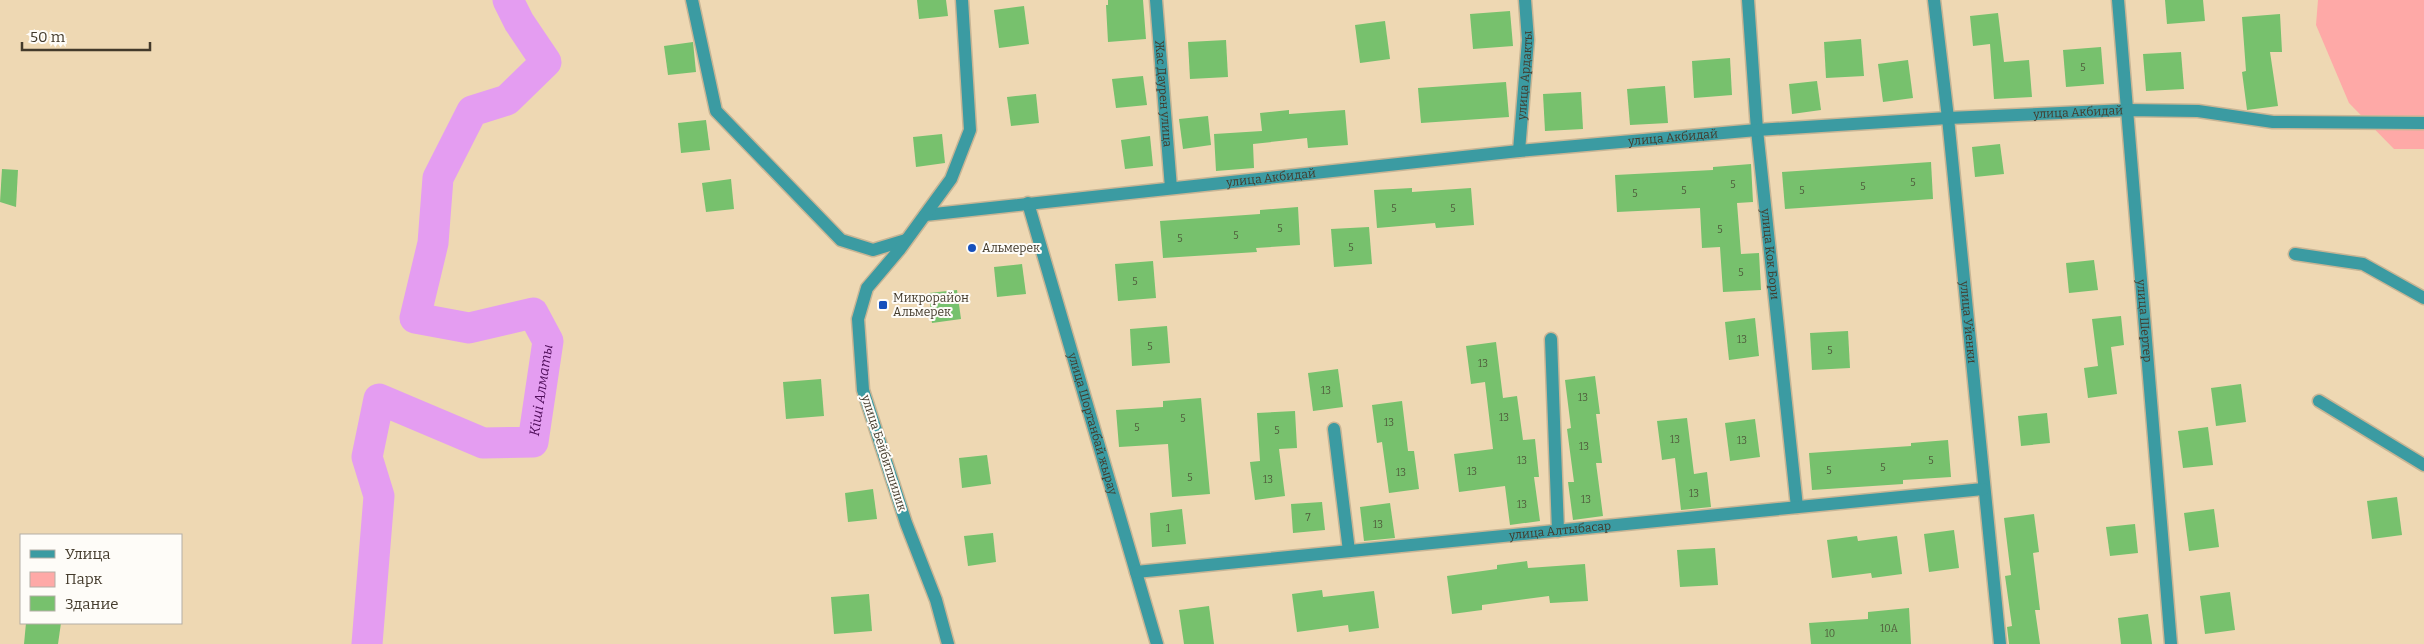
<svg xmlns="http://www.w3.org/2000/svg" width="2424" height="644" font-family="Bitter,serif">
<style>
.green{fill:#fea9a7}
.lines{fill:none;stroke-linecap:round;stroke-linejoin:round}
.river{stroke:#e49df1;stroke-width:31}
.building{fill:#77c16d}
.minor-casing{stroke:#c8b595;stroke-width:15}
.minor{stroke:#3b9ba2;stroke-width:12}
.poi-dot{fill:#1650bc;stroke:#fefcf8;stroke-width:2}
.labels{text-anchor:middle;stroke-width:4;stroke-linejoin:round;paint-order:stroke}
.number-label{font-size:10px;fill:#505c3c}
.street-label{font-size:12px;fill:#433a2b;stroke:#fefcf8}
.poi-label{font-size:12px;fill:#433a2b;stroke:#fefcf8;text-anchor:start}
.water-label{font-size:14px;font-style:italic;fill:#4f0d5a;stroke:#fefcf8}
</style>
<rect width="100%" height="100%" fill="#eed8b3"/>
<polygon class="green" points="2318,0 2424,0 2424,149 2394,149 2349,103 2316,25"/>
<g class="lines">
<path class="river" id="s1" d="M367 644 379 496 367 457 379 399 483 443 533 442 548 341 533 313 469 328 415 318 433 243 438 178 472 111 507 100 546 62 519 22 508 0"/>
</g>
<g class="building">
<polygon points="917,0 946,0 948,16 919,19"/>
<polygon points="1108,0 1143,0 1146,39 1108,42 1106,5 1108,5"/>
<polygon points="2165,0 2203,0 2205,21 2167,24"/>
<polygon points="1024,6 1029,44 999,48 994,10"/>
<polygon points="1510,11 1513,46 1473,49 1470,14"/>
<polygon points="1998,13 2004,62 2029,60 2032,97 1994,99 1990,44 1973,46 1970,16"/>
<polygon points="2280,14 2282,52 2270,52 2278,106 2247,110 2242,72 2246,71 2242,17"/>
<polygon points="1385,21 1390,59 1360,63 1355,25"/>
<polygon points="1861,39 1864,76 1826,78 1824,42"/>
<polygon points="1226,40 1228,77 1190,79 1188,42"/>
<polygon points="693,42 696,72 668,75 664,46"/>
<polygon points="2101,47 2104,84 2066,87 2063,50"/>
<polygon points="2181,52 2184,89 2146,91 2143,54"/>
<polygon points="1730,58 1732,95 1694,98 1692,61"/>
<polygon points="1908,60 1913,98 1883,102 1878,64"/>
<polygon points="1143,76 1147,105 1116,108 1112,79"/>
<polygon points="1817,81 1821,110 1792,114 1789,84"/>
<polygon points="1506,82 1509,117 1421,123 1418,88"/>
<polygon points="1665,86 1668,123 1630,125 1627,89"/>
<polygon points="1581,92 1583,129 1545,131 1543,94"/>
<polygon points="1036,94 1039,123 1011,126 1007,97"/>
<polygon points="1289,110 1289,114 1345,110 1348,145 1308,148 1307,138 1253,144 1254,168 1216,171 1214,134 1262,131 1260,113"/>
<polygon points="1208,116 1211,145 1183,149 1179,119"/>
<polygon points="706,120 710,150 681,153 678,123"/>
<polygon points="942,134 945,163 916,167 913,137"/>
<polygon points="1150,136 1153,166 1125,169 1121,140"/>
<polygon points="2000,144 2004,174 1975,177 1972,147"/>
<polygon points="1931,162 1933,199 1785,209 1782,172"/>
<polygon points="1751,164 1753,202 1737,203 1741,254 1759,253 1761,290 1723,292 1720,247 1702,248 1700,208 1617,212 1615,175 1713,170 1713,167"/>
<polygon points="2,169 18,170 16,207 0,202"/>
<polygon points="731,179 734,209 706,212 702,183"/>
<polygon points="1412,188 1412,192 1471,188 1474,225 1436,228 1435,223 1377,228 1374,190"/>
<polygon points="1298,207 1300,245 1256,248 1257,252 1163,258 1160,221 1260,214 1260,210"/>
<polygon points="1369,227 1372,264 1334,267 1331,229"/>
<polygon points="2094,260 2098,290 2069,293 2066,263"/>
<polygon points="1153,261 1156,298 1118,301 1115,264"/>
<polygon points="1022,264 1026,294 997,297 994,267"/>
<polygon points="957,290 961,319 932,323 929,293"/>
<polygon points="2121,316 2124,345 2111,347 2117,394 2088,398 2084,368 2098,366 2092,319"/>
<polygon points="1755,318 1759,356 1729,360 1725,322"/>
<polygon points="1167,326 1170,363 1132,366 1130,329"/>
<polygon points="1848,331 1850,368 1812,370 1810,333"/>
<polygon points="1496,342 1503,398 1517,396 1523,440 1535,439 1539,477 1534,477 1540,521 1510,525 1505,486 1459,492 1454,454 1493,449 1485,382 1471,384 1466,346"/>
<polygon points="1338,369 1343,407 1313,411 1308,373"/>
<polygon points="1595,376 1600,414 1596,414 1602,463 1596,463 1603,516 1573,520 1568,482 1574,482 1567,429 1571,428 1565,380"/>
<polygon points="821,379 824,416 786,419 783,382"/>
<polygon points="2241,384 2246,422 2216,426 2211,388"/>
<polygon points="1201,398 1210,494 1172,497 1168,444 1119,447 1116,410 1163,407 1163,401"/>
<polygon points="1402,401 1408,451 1414,451 1419,489 1389,493 1382,442 1377,443 1372,405"/>
<polygon points="1295,411 1297,448 1279,449 1285,496 1255,500 1250,462 1260,461 1257,413"/>
<polygon points="2047,413 2050,443 2021,446 2018,416"/>
<polygon points="1687,418 1694,474 1707,472 1711,507 1681,510 1675,458 1662,460 1657,421"/>
<polygon points="1755,419 1760,457 1730,461 1725,423"/>
<polygon points="2208,427 2213,465 2183,468 2178,431"/>
<polygon points="1948,440 1951,477 1903,480 1903,484 1812,490 1809,453 1911,446 1911,443"/>
<polygon points="987,455 991,484 962,488 959,458"/>
<polygon points="873,489 877,519 848,522 845,493"/>
<polygon points="2397,497 2402,535 2372,539 2367,501"/>
<polygon points="1322,502 1325,530 1293,533 1291,504"/>
<polygon points="1390,503 1395,538 1364,541 1360,507"/>
<polygon points="1182,509 1186,544 1152,547 1150,513"/>
<polygon points="2214,509 2219,547 2189,551 2184,513"/>
<polygon points="2034,514 2039,552 2033,553 2040,610 2035,610 2040,644 2009,644 2007,627 2012,626 2005,576 2011,575 2004,518"/>
<polygon points="2135,524 2138,553 2110,556 2106,527"/>
<polygon points="1954,530 1959,568 1929,572 1924,534"/>
<polygon points="993,533 996,562 968,566 964,536"/>
<polygon points="1857,536 1858,541 1897,536 1902,574 1872,578 1871,573 1832,578 1827,540"/>
<polygon points="1715,548 1718,585 1680,587 1677,550"/>
<polygon points="1527,561 1528,568 1585,564 1588,601 1550,603 1549,596 1482,605 1482,610 1452,614 1447,576 1497,569 1497,565"/>
<polygon points="1322,590 1323,597 1374,591 1379,628 1349,632 1348,625 1297,632 1292,594"/>
<polygon points="2230,592 2235,630 2205,634 2200,596"/>
<polygon points="869,594 872,631 834,634 831,597"/>
<polygon points="1209,606 1214,644 1184,644 1179,610"/>
<polygon points="1909,608 1911,644 1811,644 1809,623 1868,619 1868,612"/>
<polygon points="2148,614 2152,644 2121,644 2118,618"/>
<polygon points="26,623 61,623 58,644 24,644"/>
</g>
<g class="lines">
<g class="minor-casing">
<g id="minor">
<polyline points="692,0 716,111 841,240 873,250 906,240"/>
<path id="s2" d="M1156 0 1171 188"/>
<path id="s3" d="M1748 0 1757 130 1797 507"/>
<path id="s4" d="M1934 0 1948 118 2000 644"/>
<path id="s5" d="M2118 0 2171 644"/>
<path id="s6" d="M1519 151 1528 40 1525 0"/>
<path id="s7" d="M1028 203 1157 644"/>
<path id="s8" d="M925 215 1519 151 1757 130 1948 118 2127 110 2198 111 2273 122 2424 123"/>
<polyline points="2295,254 2363,264 2424,298"/>
<polyline points="1551,339 1558,531"/>
<polyline points="2319,401 2424,465"/>
<polyline points="1334,429 1349,551"/>
<path id="s9" d="M1136 572 1983 489"/>
<polyline points="948,644 936,600 906,523 863,390 858,319 867,288 900,249 951,179 970,130 962,0"/>
</g>
</g>
<use href="#minor" class="minor"/>
</g>
<g class="poi-dot">
<circle cx="972" cy="248" r="5"/>
<rect x="878" y="300" width="10" height="10" rx="2.5"/>
</g>
<g class="labels">
<g class="number-label">
<text x="2083" y="71">5</text>
<text x="1913" y="186">5</text>
<text x="1733" y="188">5</text>
<text x="1863" y="190">5</text>
<text x="1684" y="194">5</text>
<text x="1802" y="194">5</text>
<text x="1635" y="197">5</text>
<text x="1394" y="212">5</text>
<text x="1453" y="212">5</text>
<text x="1280" y="232">5</text>
<text x="1720" y="233">5</text>
<text x="1236" y="239">5</text>
<text x="1180" y="242">5</text>
<text x="1351" y="251">5</text>
<text x="1741" y="276">5</text>
<text x="1135" y="285">5</text>
<text x="1742" y="343">13</text>
<text x="1150" y="350">5</text>
<text x="1830" y="354">5</text>
<text x="1483" y="367">13</text>
<text x="1326" y="394">13</text>
<text x="1583" y="401">13</text>
<text x="1504" y="421">13</text>
<text x="1183" y="422">5</text>
<text x="1389" y="426">13</text>
<text x="1137" y="431">5</text>
<text x="1277" y="434">5</text>
<text x="1675" y="443">13</text>
<text x="1742" y="444">13</text>
<text x="1584" y="450">13</text>
<text x="1522" y="464">13</text>
<text x="1931" y="464">5</text>
<text x="1883" y="471">5</text>
<text x="1829" y="474">5</text>
<text x="1472" y="475">13</text>
<text x="1401" y="476">13</text>
<text x="1190" y="481">5</text>
<text x="1268" y="483">13</text>
<text x="1694" y="497">13</text>
<text x="1586" y="503">13</text>
<text x="1522" y="508">13</text>
<text x="1308" y="521">7</text>
<text x="1378" y="528">13</text>
<text x="1168" y="532">1</text>
<text x="1889" y="632">10А</text>
<text x="1830" y="637">10</text>
</g>
<g class="street-label">
<text dy="4" stroke="none"><textPath href="#s6" startOffset="76">улица Ардакты</textPath></text>
<text dy="4" stroke="none"><textPath href="#s2" startOffset="94">Жас Даурен улица</textPath></text>
<text dy="4" stroke="none"><textPath href="#s8" startOffset="1158">улица Акбидай</textPath></text>
<text dy="4" stroke="none"><textPath href="#s8" startOffset="752">улица Акбидай</textPath></text>
<text dy="4" stroke="none"><textPath href="#s8" startOffset="348">улица Акбидай</textPath></text>
<text dy="4" stroke="none"><textPath href="#s3" startOffset="255">улица Кок Бори</textPath></text>
<text dy="4" stroke="none"><textPath href="#s4" startOffset="324">улица Уйенки</textPath></text>
<text dy="4" stroke="none"><textPath href="#s5" startOffset="322">улица Шертер</textPath></text>
<text dy="4" stroke="none"><textPath href="#s7" startOffset="230">улица Шортанбай жырау</textPath></text>
<text transform="translate(884 453) rotate(72)" y="4">улица Бейбитшилик</text>
<text dy="4" stroke="none"><textPath href="#s9" startOffset="426">улица Алтыбасар</textPath></text>
</g>
<g class="poi-label">
<text x="982" y="252">Альмерек</text>
<text x="893" y="302">Микрорайон<tspan x="893" dy="14">Альмерек</tspan></text>
</g>
<g class="water-label">
<text dy="5" stroke="none"><textPath href="#s1" startOffset="464">Кіші Алматы</textPath></text>
</g>
</g>
<rect x="20" y="534" width="162" height="90" fill="#fefcf8" stroke="#b3aea6"/>
<rect x="30" y="550" width="25" height="8" fill="#3b9ba2" stroke="#b3aea6"/>
<text x="65" y="559" font-size="15" fill="#433a2b">Улица</text>
<rect x="30" y="572" width="25" height="15" fill="#fea9a7" stroke="#b3aea6"/>
<text x="65" y="584" font-size="15" fill="#433a2b">Парк</text>
<rect x="30" y="596" width="25" height="15" fill="#77c16d" stroke="#b3aea6"/>
<text x="65" y="609" font-size="15" fill="#433a2b">Здание</text>
<path d="M22 42v8h128v-8" fill="none" stroke="#433a2b" stroke-width="2.5"/>
<text x="30" y="42" font-size="15" fill="#433a2b" stroke="#fefcf8" stroke-width="4" paint-order="stroke">50 m</text>
</svg>
